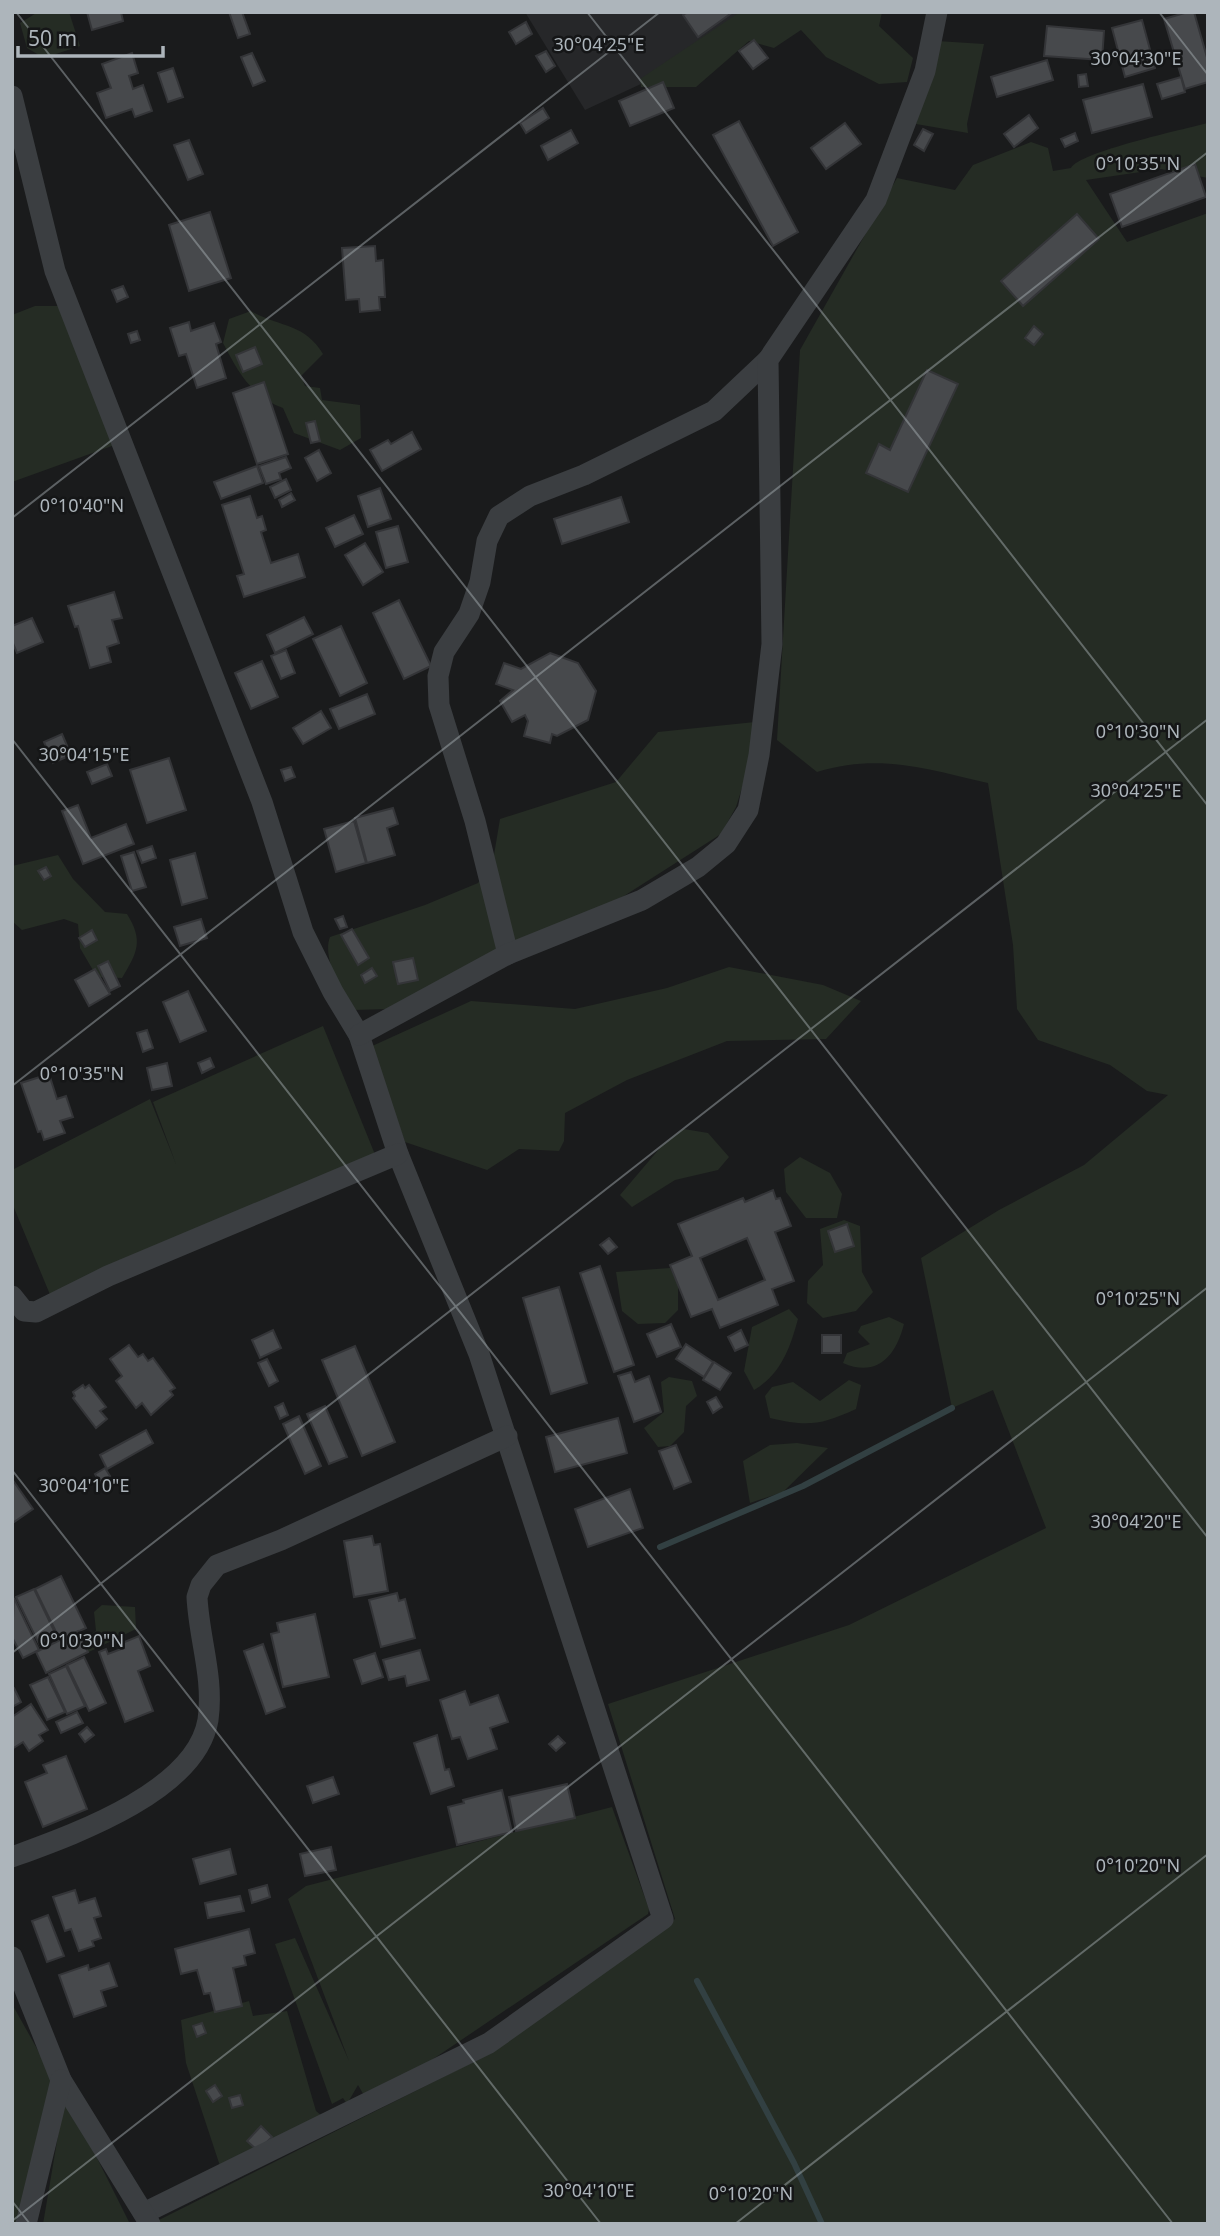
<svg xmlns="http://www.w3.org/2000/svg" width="1220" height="2236" font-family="'Noto Sans',sans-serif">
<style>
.built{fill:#262729}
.green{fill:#252c24}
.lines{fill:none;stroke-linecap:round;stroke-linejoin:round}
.stream{stroke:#324042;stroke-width:6}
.building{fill:#47494c;stroke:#343538;stroke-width:2;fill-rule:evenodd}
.minor{stroke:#3b3e41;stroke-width:21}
.ticks{fill:none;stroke:#adb5bb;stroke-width:2;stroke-opacity:0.45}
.ticks-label{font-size:18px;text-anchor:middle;fill:#adb5bb;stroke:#151617;stroke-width:5;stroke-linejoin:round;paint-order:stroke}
</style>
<rect width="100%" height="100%" fill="#1a1b1c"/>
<polygon class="built" points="525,12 761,12 701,56 585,110"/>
<g class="green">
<polygon points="38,12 69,12 80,46 44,58 27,48 20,23"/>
<polygon points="740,12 882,12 879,26 913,58 907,82 879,84 826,57 801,30 774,48 749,41 696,87 641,87 640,79"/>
<polygon points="937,41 984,44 967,124 968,133 916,124"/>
<path d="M1208 123V178L1161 169 1086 180 1127 242 1208 213V2224H822L813 2206 820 2224H151L461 2068 675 1919 608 1704 849 1625 1046 1528 993 1390 952 1408 921 1258 999 1210 1084 1165 1168 1095 1147 1091 1110 1065 1038 1040 1017 1009 1013 945 988 783C926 769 880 753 817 772L777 740 800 350 897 178 955 190 973 165 1031 142 1048 148 1053 171 1071 168C1079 152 1185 129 1208 123Z"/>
<polygon points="35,306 73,306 123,442 12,482 12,315"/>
<path d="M251 311C279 327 305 323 323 354L301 376 305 386 320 388 322 400 360 405 361 438 340 450 294 433 283 408C251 396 238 372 223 343L229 319Z"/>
<path d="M755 722 747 772 736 807 721 834 602 910 389 1009 353 1010C341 993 322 957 330 937L425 905 478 883 493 861 500 819 616 782 658 732Z"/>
<path d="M58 855 73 879 105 912 127 914C144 941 137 953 122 978L97 977 80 948 78 924 64 919 22 930 12 921V866Z"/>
<polygon points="729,967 823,985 861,1001 826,1039 727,1041 627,1080 565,1113 564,1141 559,1151 519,1149 487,1170 405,1142 370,1047 471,1001 575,1009 667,988"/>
<polygon points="323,1026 376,1157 51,1297 12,1203 12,1170 150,1099 176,1164 153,1102"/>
<polygon points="684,1129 708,1133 729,1157 718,1170 675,1180 632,1207 620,1195 660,1148"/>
<polygon points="800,1157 830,1173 842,1194 837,1218 806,1218 786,1192 784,1169"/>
<polygon points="844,1220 860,1226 862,1272 873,1292 856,1311 823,1318 807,1303 808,1281 823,1265 820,1229"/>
<polygon points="670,1268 678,1284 678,1310 665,1323 638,1324 622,1311 616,1272"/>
<path d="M789 1309 798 1319C790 1348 781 1374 754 1390L744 1371 752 1327Z"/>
<path d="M889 1317 904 1324C896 1356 877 1378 843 1363L847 1353 870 1344 858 1332 861 1326Z"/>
<polygon points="669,1377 692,1381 697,1396 686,1406 684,1432 670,1446 658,1447 644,1428 664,1412 661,1382"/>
<path d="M849 1380 861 1385 856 1409C821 1425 808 1427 770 1418L765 1396 772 1387 793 1382 820 1401Z"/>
<polygon points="797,1443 828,1448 783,1492 750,1503 743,1461 770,1445"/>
<polygon points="102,1605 135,1607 136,1629 54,1669 45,1663 96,1631 94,1612"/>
<polygon points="612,1807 649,1909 648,1914 402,2080 365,2097 358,2085 347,2104 343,2098 332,2104 275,1944 295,1938 349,2061 288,1899 306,1886"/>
<polygon points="249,2001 253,2016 287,2011 316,2111 322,2116 222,2172 186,2063 181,2020"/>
<polygon points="12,2004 54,2079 28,2224 12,2224"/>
<polygon points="65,2094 130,2224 43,2224"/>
</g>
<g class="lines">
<g class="stream">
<polyline points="660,1547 803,1486 952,1408"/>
<polyline points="697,1981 794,2163 822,2224"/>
</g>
</g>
<g class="building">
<polygon points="87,12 121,12 123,21 92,30"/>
<polygon points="229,12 242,12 250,34 238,38"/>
<polygon points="688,12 733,12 698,37 683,15"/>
<polygon points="1188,12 1194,12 1208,61 1208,82 1185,89 1164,19"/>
<polygon points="1142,20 1155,68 1125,77 1112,28"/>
<polygon points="526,22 532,34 516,44 509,32"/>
<polygon points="1047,26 1104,31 1102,60 1044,56"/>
<polygon points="754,40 768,58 753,69 739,51"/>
<polygon points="546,51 555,66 546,72 536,56"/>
<polygon points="132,53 138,73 129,76 133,89 143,85 152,111 135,117 132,109 106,118 97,93 111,88 102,64"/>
<polygon points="252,53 265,81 253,86 241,57"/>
<polygon points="1047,60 1053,80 997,97 991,77"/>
<polygon points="173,68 183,97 168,102 158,73"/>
<polygon points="1086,74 1088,86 1079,87 1078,75"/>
<polygon points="1181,77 1185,92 1162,99 1157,84"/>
<polygon points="663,82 674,108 630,126 619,101"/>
<polygon points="1143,84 1152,117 1092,133 1083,100"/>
<polygon points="543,108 549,118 526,133 520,123"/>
<polygon points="1029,115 1038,128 1014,147 1004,134"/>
<polygon points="739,121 798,232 773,246 713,135"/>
<polygon points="845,123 861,144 826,169 811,148"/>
<polygon points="923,129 933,134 924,151 914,145"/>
<polygon points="571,130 578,143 548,160 541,146"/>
<polygon points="1075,133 1078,141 1065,147 1061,139"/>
<polygon points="189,140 203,174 188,180 174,145"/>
<polygon points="1195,164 1206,197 1122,227 1110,194"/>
<polygon points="210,212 231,278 189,291 169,225"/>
<polygon points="1077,214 1099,239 1023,306 1001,281"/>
<polygon points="375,246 376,261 383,260 385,297 379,297 380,310 360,312 359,299 346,300 342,248"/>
<polygon points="123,286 128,297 117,302 112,290"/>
<polygon points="189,322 191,331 214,323 221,342 216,344 226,378 197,388 186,354 179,356 170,328"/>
<polygon points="1034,326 1043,334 1034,345 1025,338"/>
<polygon points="137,331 140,340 131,343 128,334"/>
<polygon points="255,347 262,364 243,372 236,355"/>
<polygon points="927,370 958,384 908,492 866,473 879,444 890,450"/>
<polygon points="264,382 288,454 257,464 233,393"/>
<polygon points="315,421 320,441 311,443 306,423"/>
<polygon points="412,432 421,449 382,471 370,450 388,440 391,444"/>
<polygon points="319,450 331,473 317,481 305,458"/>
<polygon points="286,457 291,468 279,473 281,479 266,484 259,466"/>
<polygon points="257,466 263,483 221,499 214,482"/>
<polygon points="286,479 291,490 275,498 270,487"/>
<polygon points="380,488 391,519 368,527 358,496"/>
<polygon points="291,493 295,500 282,507 279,500"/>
<polygon points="250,496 257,518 262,516 266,530 261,532 271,563 298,554 305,577 244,597 237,576 244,574 222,505"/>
<polygon points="621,497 629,522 562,544 554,519"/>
<polygon points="354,515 363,534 335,547 326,528"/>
<polygon points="398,526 408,562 386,568 376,532"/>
<polygon points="365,543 383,572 363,585 345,555"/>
<polygon points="114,592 122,618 112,620 119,643 107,647 111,662 90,668 78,626 75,627 68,606"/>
<polygon points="399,600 431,666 404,679 373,613"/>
<polygon points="304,617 313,634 275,653 267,635"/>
<polygon points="32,618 43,642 17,653 12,641 12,626"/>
<polygon points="341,626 367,683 340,696 313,639"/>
<polygon points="286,650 295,673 281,679 271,656"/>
<polygon points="550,653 578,663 596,691 588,720 557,736 552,734 550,743 524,736 528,721 525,715 512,722 500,701 513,690 496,684 504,663 521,669"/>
<polygon points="262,661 278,697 251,709 235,673"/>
<polygon points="367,694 375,714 339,729 330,709"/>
<polygon points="321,711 331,728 303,744 293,728"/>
<polygon points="62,734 71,755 53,763 44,742"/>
<polygon points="169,758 186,810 147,823 130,770"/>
<polygon points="107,764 112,776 92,784 87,772"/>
<polygon points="291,767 295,777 285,781 281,770"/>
<polygon points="78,805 91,838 126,824 134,844 83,864 62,811"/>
<polygon points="393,808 398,824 387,828 395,855 367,863 355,818"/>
<polygon points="354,821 366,863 336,872 324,829"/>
<polygon points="152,846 156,858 142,863 137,851"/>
<polygon points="134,852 146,887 132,891 121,856"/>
<polygon points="195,853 207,898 182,905 170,860"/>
<polygon points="46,867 51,876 44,880 38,871"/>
<polygon points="343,916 347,927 340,929 335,919"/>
<polygon points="201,919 207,938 180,946 174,927"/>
<polygon points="352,929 369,958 358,965 341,935"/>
<polygon points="92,930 97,940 85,947 79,938"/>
<polygon points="413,958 418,980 398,984 393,962"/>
<polygon points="108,961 120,986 110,991 98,966"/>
<polygon points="372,968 377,976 365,983 361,975"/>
<polygon points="95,969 110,994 89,1006 75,980"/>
<polygon points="188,991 206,1031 180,1042 163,1002"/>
<polygon points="147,1030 153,1048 143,1052 137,1033"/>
<polygon points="210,1058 214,1067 202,1073 198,1063"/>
<polygon points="167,1063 172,1086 152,1090 147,1068"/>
<polygon points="49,1074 57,1099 66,1096 73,1117 60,1121 65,1133 44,1140 41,1131 38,1132 21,1083"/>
<path d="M773 1190 776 1199 780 1198 791 1226 775 1232 794 1281 772 1289 778 1305 720 1328 712 1309 691 1317 670 1265 692 1256 678 1224 743 1198 745 1202ZM747 1238 765 1280 718 1300 700 1258Z"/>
<polygon points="847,1224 854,1246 835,1252 828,1231"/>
<polygon points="609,1238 617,1247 608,1254 600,1245"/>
<polygon points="600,1266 634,1365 614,1372 580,1273"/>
<polygon points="559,1287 587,1383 551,1394 523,1298"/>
<polygon points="671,1324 681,1347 657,1357 647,1334"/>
<polygon points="273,1330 281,1348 260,1358 252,1340"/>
<polygon points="741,1330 748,1345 735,1351 728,1337"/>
<rect x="822" y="1335" width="19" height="18"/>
<polygon points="686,1344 713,1362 704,1377 676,1359"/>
<polygon points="129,1345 138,1357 143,1354 148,1361 153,1358 175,1388 170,1391 173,1395 151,1415 142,1403 136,1408 116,1381 122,1376 110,1359"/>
<polygon points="355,1346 395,1442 362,1456 322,1360"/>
<polygon points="267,1359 278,1381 269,1386 258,1363"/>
<polygon points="714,1362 731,1373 720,1390 703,1380"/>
<polygon points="631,1372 635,1382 649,1376 661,1412 634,1422 618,1376"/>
<polygon points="83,1385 85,1388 89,1385 106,1407 100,1411 107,1419 96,1428 73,1398 75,1396 73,1392"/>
<polygon points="716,1397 722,1407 713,1413 707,1402"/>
<polygon points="283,1403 288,1415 280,1419 275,1407"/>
<polygon points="325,1406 347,1457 329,1464 307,1414"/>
<polygon points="299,1416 321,1466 305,1474 283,1424"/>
<polygon points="618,1418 627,1453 555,1472 546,1437"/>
<polygon points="146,1430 153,1443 107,1469 100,1455"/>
<polygon points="676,1445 691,1482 674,1489 659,1451"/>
<polygon points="105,1468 110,1476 100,1483 95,1474"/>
<polygon points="12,1479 33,1509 14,1522 12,1519"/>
<polygon points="630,1489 643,1528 588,1547 575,1509"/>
<polygon points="372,1536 374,1545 380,1544 388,1591 354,1597 344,1541"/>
<polygon points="61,1576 86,1628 60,1640 35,1589"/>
<polygon points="34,1589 57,1637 40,1646 16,1597"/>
<polygon points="397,1593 399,1601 405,1599 415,1638 381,1647 369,1600"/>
<polygon points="14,1598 39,1650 23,1658 12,1637"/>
<polygon points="315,1614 329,1677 283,1687 271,1634 279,1632 277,1623"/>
<polygon points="78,1631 88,1652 46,1673 36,1652"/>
<polygon points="139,1636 150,1666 138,1671 153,1711 125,1722 99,1652 106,1649 108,1654 124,1648 122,1643"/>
<polygon points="263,1644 285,1707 266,1714 244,1651"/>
<polygon points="420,1650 429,1680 407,1686 405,1676 389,1680 383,1660"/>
<polygon points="375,1653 383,1677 362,1684 354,1660"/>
<polygon points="84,1657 106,1703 89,1711 67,1665"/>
<polygon points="66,1666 85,1706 67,1714 49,1674"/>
<polygon points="48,1677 65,1712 47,1720 30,1685"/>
<polygon points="14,1688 21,1702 12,1707 12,1689"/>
<polygon points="465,1691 470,1705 498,1695 508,1722 490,1728 497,1749 468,1759 460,1737 452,1739 440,1700"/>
<polygon points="31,1704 48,1730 39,1735 43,1741 29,1751 23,1742 12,1749 12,1717"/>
<polygon points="77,1712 83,1723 61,1733 56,1722"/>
<polygon points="87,1727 94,1735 85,1742 79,1734"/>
<polygon points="437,1735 445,1770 449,1769 454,1786 431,1794 414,1743"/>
<polygon points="558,1736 565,1743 556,1751 549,1744"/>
<polygon points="66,1756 87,1809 43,1827 25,1782 47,1773 43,1765"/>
<polygon points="333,1777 339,1794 313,1803 307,1786"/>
<polygon points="567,1784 575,1818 516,1831 509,1797"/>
<polygon points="502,1790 512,1832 457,1845 448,1807 464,1803 463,1800"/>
<polygon points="331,1847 336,1870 305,1876 300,1854"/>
<polygon points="230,1849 236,1874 200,1884 193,1859"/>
<polygon points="267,1885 270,1897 252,1903 249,1890"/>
<polygon points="75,1890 79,1903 95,1898 101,1916 94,1918 101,1938 92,1941 94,1946 79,1951 71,1929 65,1931 53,1897"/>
<polygon points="240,1896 244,1911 208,1918 205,1903"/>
<polygon points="48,1915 64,1956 47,1962 32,1921"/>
<polygon points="249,1929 255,1953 244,1956 246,1965 233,1968 242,2006 215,2012 210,1993 204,1994 197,1970 181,1974 175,1949"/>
<polygon points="109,1963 117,1986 101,1991 106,2006 74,2017 59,1975 88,1965 89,1970"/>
<polygon points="202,2023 206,2033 197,2037 193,2026"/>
<polygon points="215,2085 222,2096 213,2102 206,2091"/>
<polygon points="240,2095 243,2105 232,2108 229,2098"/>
<polygon points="261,2126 272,2137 258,2151 247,2141"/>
</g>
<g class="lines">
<g class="minor">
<polyline points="12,96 55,271 262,802 303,932 333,992 359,1035 398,1154 479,1354 663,1919 489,2043 144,2213"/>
<polyline points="508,954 475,821 439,705 438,676 444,652 469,614 480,582 487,541 499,516 530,496 584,475 714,411 768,360"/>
<polyline points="359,1035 508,954 642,900 698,867 726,844 748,810 759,755 772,644 768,360 876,200 925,71 937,12"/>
<polyline points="12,1296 24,1311 36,1312 108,1276 398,1154"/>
<path d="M12 1857C72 1835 196 1792 208 1720 214 1677 199 1639 197 1597L201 1585 217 1565 281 1540 507 1436"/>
<polyline points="12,1957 61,2080 150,2224"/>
<polyline points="26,2224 61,2080"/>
</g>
</g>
<path class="ticks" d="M16 12 1208 1538M587 12 1208 806M1159 12 1208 75M12 518 660 12M12 739 1173 2224M12 1086 1208 152M12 1470 601 2224M12 1653 1208 719M12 2201 30 2224M12 2221 1208 1287M735 2224 1208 1854"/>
<g class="ticks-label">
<text x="599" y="51">30°04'25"E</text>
<text x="1136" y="65">30°04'30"E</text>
<text x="1138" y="170">0°10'35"N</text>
<text x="82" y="512">0°10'40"N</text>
<text x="1138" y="738">0°10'30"N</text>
<text x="84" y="761">30°04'15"E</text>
<text x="1136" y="797">30°04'25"E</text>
<text x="82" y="1080">0°10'35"N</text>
<text x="1138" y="1305">0°10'25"N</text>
<text x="84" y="1492">30°04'10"E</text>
<text x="1136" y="1528">30°04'20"E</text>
<text x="82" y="1647">0°10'30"N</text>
<text x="1138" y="1872">0°10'20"N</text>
<text x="589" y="2197">30°04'10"E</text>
<text x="751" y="2200">0°10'20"N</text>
</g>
<rect width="1220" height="2236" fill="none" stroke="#adb5bb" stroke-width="28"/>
<path d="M18 46v10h145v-10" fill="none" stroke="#adb5bb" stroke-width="3.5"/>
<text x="28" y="46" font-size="21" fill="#adb5bb" stroke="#151617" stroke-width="5" paint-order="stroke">50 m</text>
</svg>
